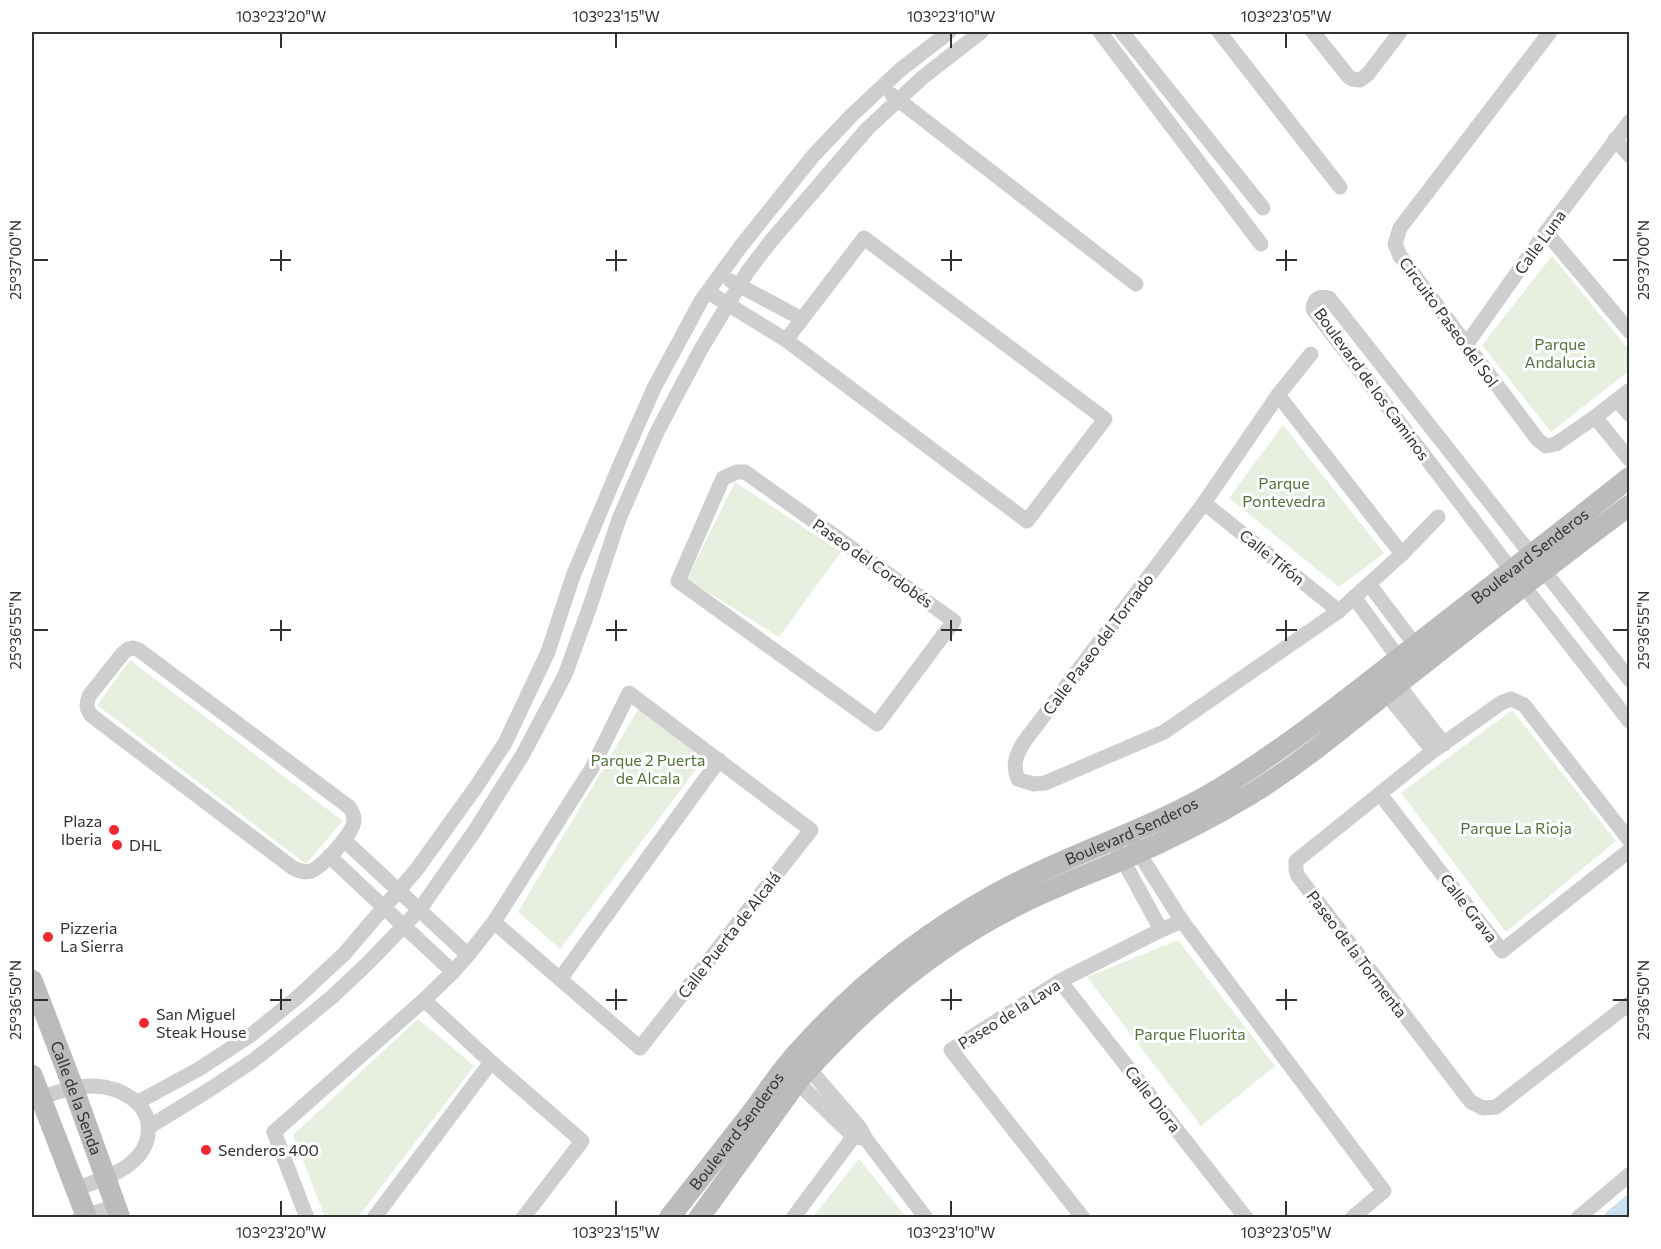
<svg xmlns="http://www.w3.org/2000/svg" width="1661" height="1249" font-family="Commissioner,sans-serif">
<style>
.green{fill:#e7efdf}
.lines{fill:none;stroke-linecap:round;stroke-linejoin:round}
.canal{stroke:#cae0f0;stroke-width:16}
.minor{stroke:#cecece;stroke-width:15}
.secondary{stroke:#bbb;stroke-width:21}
.ticks{fill:none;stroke:#313131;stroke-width:2}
.poi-dot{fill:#f32932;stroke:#fff;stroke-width:2}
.labels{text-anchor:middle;stroke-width:6;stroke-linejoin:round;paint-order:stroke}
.street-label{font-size:16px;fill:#313131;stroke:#fff}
.park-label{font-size:16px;fill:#53723a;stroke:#fff}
.poi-label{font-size:16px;fill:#313131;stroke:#fff;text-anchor:start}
.neatline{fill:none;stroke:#313131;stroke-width:2}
.ticks-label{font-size:15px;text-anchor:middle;fill:#313131}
</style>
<rect width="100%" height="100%" fill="#fff"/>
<g class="green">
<polygon points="1552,256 1629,350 1630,370 1551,432 1482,345"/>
<polygon points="1283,425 1384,553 1339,587 1229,498"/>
<polygon points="735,482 841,552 779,637 687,579"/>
<polygon points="130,660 343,821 306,864 97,705"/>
<polygon points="639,708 704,759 560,949 518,912"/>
<polygon points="1512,710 1616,841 1506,932 1401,793"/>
<polygon points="1178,940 1275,1066 1201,1126 1087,977"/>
<polygon points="418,1019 474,1066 358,1217 325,1217 293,1135"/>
<polygon points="859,1159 906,1217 813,1217"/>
</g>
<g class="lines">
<polyline class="canal" points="1612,1218 1630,1203"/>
<g class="minor">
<polyline points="1100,32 1261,244"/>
<polyline points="1122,32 1263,208"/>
<polyline points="1219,32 1340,187"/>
<polyline points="1313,32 1348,76 1352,79 1360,80 1368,74 1400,32"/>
<polyline points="1550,32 1400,228 1395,244 1400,256 1538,440 1546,446 1556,444 1595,417 1630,390"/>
<polyline points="892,95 1136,284"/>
<polyline points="1615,139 1630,156"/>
<polyline points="1546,232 1630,332"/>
<polygon points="864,238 1105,419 1027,521 786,340"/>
<polyline points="731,281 802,319"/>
<polyline points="708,292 786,340"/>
<polyline points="1466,345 1546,232 1630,121"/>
<path d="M1311 354 1278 395 1204 503 1024 742C1016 755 1012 765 1018 779L1033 784 1045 783 1164 732 1339 611 1402 554 1438 517"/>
<polyline points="1278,395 1402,554"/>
<polyline points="1617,400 1630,415"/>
<polyline points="1595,417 1630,460"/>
<polygon points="737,472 745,472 954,621 877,724 678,581 723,478"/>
<polyline points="1204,503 1339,611"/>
<polyline points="1369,584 1422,654"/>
<polyline points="1354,597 1405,667"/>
<path d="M133 648 139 650 349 807C352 811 354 815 354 820 354 833 323 866 311 871 304 873 299 871 293 868L92 716C86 709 86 705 89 696L123 653 128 649Z"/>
<polyline points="1393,678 1444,744"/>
<path d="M1630 680 1329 298C1319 296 1314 298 1313 309L1512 571 1630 722"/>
<polyline points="1380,686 1433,751"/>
<polyline points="1380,794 1502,951 1630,850"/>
<polyline points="344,840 468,955"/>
<polyline points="1630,841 1524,705 1511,699 1501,703 1433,751 1296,861 1296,870 1298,876 1471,1102 1483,1108 1496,1107 1630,1003"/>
<polyline points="1133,844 1182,921 1384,1191 1352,1218"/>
<polyline points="1118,851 1161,930"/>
<polyline points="329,856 453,972"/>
<polyline points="560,979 719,760"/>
<polyline points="1060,981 1246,1218"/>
<polyline points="424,1000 491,1062 582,1141 523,1218"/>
<polyline points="804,1063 860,1128 866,1139 926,1218"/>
<polyline points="791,1076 854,1137 863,1138"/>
<path d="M40 1098C58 1092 75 1085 94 1086 120 1087 152 1103 148 1134 147 1146 140 1156 130 1164 114 1176 94 1182 76 1189"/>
<polyline points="138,1102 199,1069 251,1035 299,996 344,954 417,869 476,787 505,743 548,652 573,576 620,465 654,388 701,301 741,246 813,156 852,115 900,70 949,32"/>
<polyline points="149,1127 212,1088 254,1060 293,1029 332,997 369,962 420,909 476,829 522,756 565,675 590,606 619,519 657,432 701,349 748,271 771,241 867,129 923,77 981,32"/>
<polyline points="79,1218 116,1206"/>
<polyline points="307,1218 274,1132 424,1000 453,972 468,955 494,922 592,768 629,693 811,830 640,1048 494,922"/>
<polyline points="374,1218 491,1062"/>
<polyline points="793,1218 860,1128"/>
<polyline points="1083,1218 951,1050 1060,981 1161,930 1182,921"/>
<polyline points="1578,1218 1630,1174"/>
</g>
<g class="secondary">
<path id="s1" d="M32 980 73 1087 120 1218"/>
<polyline points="32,1075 87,1218"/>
<path id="s2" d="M669 1218C697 1182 725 1147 753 1111 768 1091 781 1070 798 1052 855 988 924 933 999 892 1072 852 1152 830 1222 787 1287 747 1347 699 1407 652 1481 594 1556 536 1630 477"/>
<path d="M699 1218 797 1082C860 1010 935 946 1020 904 1054 887 1089 874 1124 859 1168 840 1210 819 1251 794 1305 761 1353 719 1403 680 1478 621 1553 562 1630 505"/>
</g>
</g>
<path class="ticks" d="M281 33V48M616 33V48M951 33V48M1286 33V48M281 250V271M616 250V271M951 250V271M1286 250V271M33 260H48M270 260H291M606 260H627M941 260H962M1276 260H1297M1613 260H1628M281 620V641M616 620V641M951 620V641M1286 620V641M33 630H48M270 630H291M606 630H627M941 630H962M1276 630H1297M1613 630H1628M281 989V1010M616 989V1010M951 989V1010M1286 989V1010M33 1000H48M270 1000H291M606 1000H627M941 1000H962M1276 1000H1297M1613 1000H1628M281 1201V1216M616 1201V1216M951 1201V1216M1286 1201V1216"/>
<g class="poi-dot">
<circle cx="114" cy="830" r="6"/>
<circle cx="117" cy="845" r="6"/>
<circle cx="48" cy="937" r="6"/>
<circle cx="144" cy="1023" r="6"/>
<circle cx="206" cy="1150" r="6"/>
</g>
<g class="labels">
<g class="street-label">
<text transform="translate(1540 242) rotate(-54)" y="6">Calle Luna</text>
<text transform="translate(1449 322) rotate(54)" y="6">Circuito Paseo del Sol</text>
<text transform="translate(1372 384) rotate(54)" y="6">Boulevard de los Caminos</text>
<text dy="6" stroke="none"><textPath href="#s2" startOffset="1100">Boulevard Senderos</textPath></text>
<text transform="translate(1272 557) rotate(39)" y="6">Calle Tifón</text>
<text transform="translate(873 563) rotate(35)" y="6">Paseo del Cordobés</text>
<text transform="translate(1098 644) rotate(-53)" y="6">Calle Paseo del Tornado</text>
<text dy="6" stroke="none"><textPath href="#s2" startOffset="614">Boulevard Senderos</textPath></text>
<text transform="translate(1469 908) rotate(52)" y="6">Calle Grava</text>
<text transform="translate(729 935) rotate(-52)" y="6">Calle Puerta de Alcalá</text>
<text transform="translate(1357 954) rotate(53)" y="6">Paseo de la Tormenta</text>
<text transform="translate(1009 1014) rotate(-32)" y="6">Paseo de la Lava</text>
<text dy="6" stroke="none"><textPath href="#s1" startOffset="126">Calle de la Senda</textPath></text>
<text transform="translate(1153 1099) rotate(52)" y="6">Calle Diora</text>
<text dy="6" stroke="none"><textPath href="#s2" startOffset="110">Boulevard Senderos</textPath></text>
</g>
<g class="park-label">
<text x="1560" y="350">Parque<tspan x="1560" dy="18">Andalucia</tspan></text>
<text x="1284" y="489">Parque<tspan x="1284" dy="18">Pontevedra</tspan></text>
<text x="648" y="766">Parque 2 Puerta<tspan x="648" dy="18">de Alcala</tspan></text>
<text x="1516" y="834">Parque La Rioja</text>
<text x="1190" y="1040">Parque Fluorita</text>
</g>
<g class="poi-label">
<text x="102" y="827" text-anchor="end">Plaza<tspan x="102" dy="18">Iberia</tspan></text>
<text x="129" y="851">DHL</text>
<text x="60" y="934">Pizzeria<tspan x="60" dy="18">La Sierra</tspan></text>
<text x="156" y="1020">San Miguel<tspan x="156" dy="18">Steak House</tspan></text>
<text x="218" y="1156">Senderos 400</text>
</g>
</g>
<rect width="1661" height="1249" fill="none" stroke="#ffffff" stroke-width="66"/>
<rect x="33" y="33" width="1595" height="1183" class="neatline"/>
<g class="ticks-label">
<text x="281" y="22">103°23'20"W</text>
<text x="616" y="22">103°23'15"W</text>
<text x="951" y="22">103°23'10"W</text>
<text x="1286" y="22">103°23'05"W</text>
<text transform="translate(16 260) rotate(-90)" y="5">25°37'00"N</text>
<text transform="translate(1644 260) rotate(-90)" y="5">25°37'00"N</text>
<text transform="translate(16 630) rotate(-90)" y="5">25°36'55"N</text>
<text transform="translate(1644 630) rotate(-90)" y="5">25°36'55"N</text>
<text transform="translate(16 1000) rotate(-90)" y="5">25°36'50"N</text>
<text transform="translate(1644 1000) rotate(-90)" y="5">25°36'50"N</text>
<text x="281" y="1238">103°23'20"W</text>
<text x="616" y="1238">103°23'15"W</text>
<text x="951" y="1238">103°23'10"W</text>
<text x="1286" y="1238">103°23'05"W</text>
</g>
</svg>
